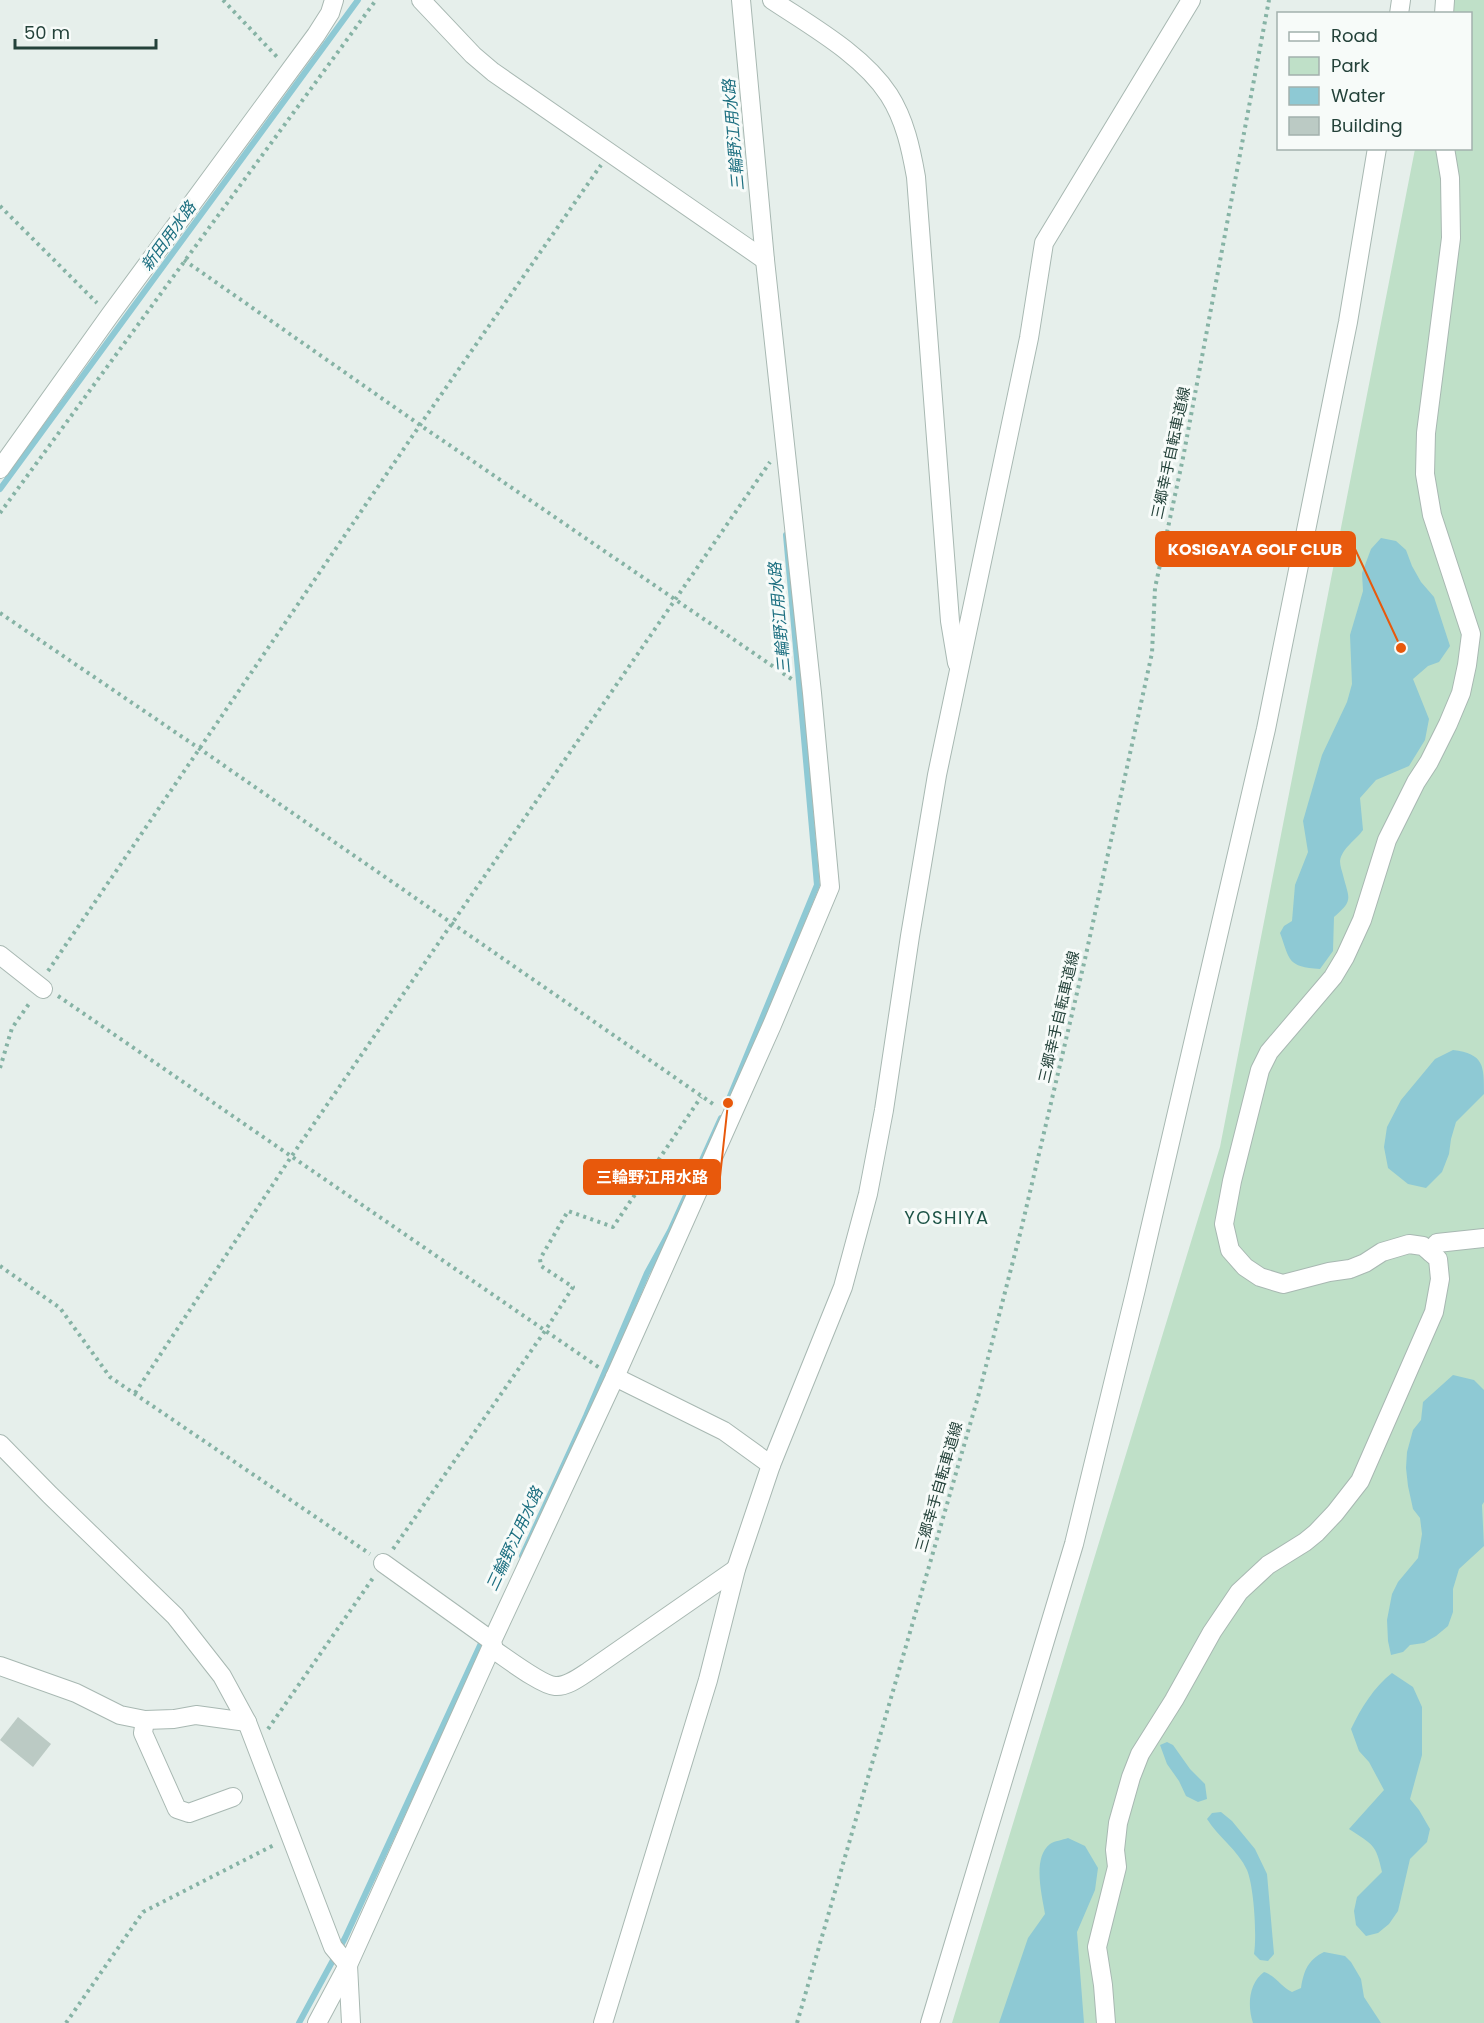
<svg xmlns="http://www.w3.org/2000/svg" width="1484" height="2023" font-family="Poppins,'Noto Sans JP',sans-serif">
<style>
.green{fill:#bfe0c8}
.water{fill:#8ec9d4}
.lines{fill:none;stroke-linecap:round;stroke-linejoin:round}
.stream{stroke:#8ec9d4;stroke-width:6}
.building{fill:#bbcac4}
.minor-casing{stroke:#a8b8b2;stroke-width:20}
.path{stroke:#86b3a5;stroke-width:4;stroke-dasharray:3 4.5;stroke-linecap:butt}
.minor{stroke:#fff;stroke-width:18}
.labels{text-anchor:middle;stroke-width:6;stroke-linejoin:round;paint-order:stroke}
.street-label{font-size:15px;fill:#24423a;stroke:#f7fbf9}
.water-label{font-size:16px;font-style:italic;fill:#1c6f80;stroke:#f7fbf9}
.quarter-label{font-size:18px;letter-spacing:1.5px;fill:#1f5548;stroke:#f7fbf9}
.leader{fill:none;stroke:#e8590c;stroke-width:2}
.callout-dot{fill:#e8590c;stroke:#f7fbf9;stroke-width:2}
.callout{fill:#e8590c;stroke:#e8590c;stroke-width:2}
.callout-label{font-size:16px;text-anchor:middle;font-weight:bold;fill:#fff}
</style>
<rect width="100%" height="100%" fill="#e6efeb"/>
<polygon class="green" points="1443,0 1484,0 1484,2023 952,2023 1220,1147 1415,149 1470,148 1470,14 1441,13"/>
<g class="water">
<path d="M1381 538 1396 541 1406 550 1412 566 1421 582 1434 597 1450 646 1439 662 1428 666 1413 679 1429 719 1425 740 1409 766 1376 780 1360 798 1363 830C1356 840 1342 848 1340 861 1340 866 1342 871 1343 875 1349 899 1354 900 1334 917L1333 951 1320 969C1287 967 1290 960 1280 933L1284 926 1292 921 1295 885 1308 852 1303 821 1322 755 1347 702 1352 684 1350 635 1363 591 1362 573 1371 549Z"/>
<path d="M1453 1050C1484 1054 1484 1065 1484 1094L1456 1122 1451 1139 1449 1154 1442 1172 1426 1188 1408 1184 1388 1168 1384 1147 1387 1127 1401 1100 1435 1059Z"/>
<polygon points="1453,1375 1474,1380 1484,1390 1484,1502 1482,1505 1484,1546 1459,1569 1453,1589 1453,1612 1448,1626 1436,1636 1424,1643 1410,1645 1403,1652 1391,1655 1388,1641 1387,1620 1392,1594 1398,1582 1418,1558 1422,1534 1420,1518 1413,1509 1408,1486 1406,1468 1407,1452 1413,1430 1421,1420 1423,1402"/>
<path d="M1392 1673 1413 1687 1422 1707V1755L1410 1799 1419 1810 1430 1829 1427 1842 1410 1859 1398 1911 1389 1924 1378 1933 1366 1936 1356 1925 1354 1911 1357 1897 1382 1872C1376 1844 1373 1845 1349 1829L1384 1790 1369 1762 1359 1751 1351 1729C1361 1708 1374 1687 1392 1673Z"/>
<polygon points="1167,1742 1173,1745 1190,1769 1205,1784 1207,1799 1198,1802 1186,1796 1179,1781 1167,1764 1160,1745"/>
<path d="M1221 1812 1232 1821 1255 1849 1267 1874 1274 1954 1268 1961 1260 1960 1254 1954C1257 1936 1254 1887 1247 1870 1238 1850 1218 1837 1207 1819L1212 1813Z"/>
<path d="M1068 1838 1085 1846 1098 1868 1095 1890 1077 1932 1084 2023H999L1028 1938 1045 1914C1042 1895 1032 1858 1050 1844 1054 1841 1063 1840 1068 1838Z"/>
<path d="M1324 1952 1345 1956 1351 1962 1361 1979 1364 1997 1381 2023H1253C1247 2005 1249 1983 1264 1972 1276 1976 1281 1987 1292 1992L1301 1988C1304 1970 1308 1960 1324 1952Z"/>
</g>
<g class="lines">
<g class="stream">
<polyline points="0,489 358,0"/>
<polyline points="726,1106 817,885 786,535"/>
<polyline points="522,1556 586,1416 647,1273 670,1231 721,1118"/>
<polyline points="299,2023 345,1938 483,1639"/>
</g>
</g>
<polygon class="building" points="18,1717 51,1744 33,1767 0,1740"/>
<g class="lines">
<g class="minor-casing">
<g id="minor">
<polyline points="421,0 473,55 493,72 765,260"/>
<path d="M772 0C811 26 863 55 889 95 905 120 911 149 916 177L950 621 957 663"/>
<polyline points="1399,14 1401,0"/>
<polyline points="1444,14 1445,0"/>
<polyline points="0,469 110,315 316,35 330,13 334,0"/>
<polyline points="0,955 43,989"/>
<polyline points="1430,1252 1437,1243 1484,1238"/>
<polyline points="615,1377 724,1431 771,1465"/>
<polyline points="0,1444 50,1495 175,1616 222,1676 247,1722 333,1947 348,1965 351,2023"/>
<polyline points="383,1563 492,1641"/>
<polyline points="494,1650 492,1641 615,1377 772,1025 830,887 812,693 765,260 741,0"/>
<polyline points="0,1666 76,1693 120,1715 145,1720 174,1719 196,1715 247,1722"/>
<polyline points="145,1720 143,1733 177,1809 189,1813 233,1797"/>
<path d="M317 2023 348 1965 491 1648C505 1657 541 1685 555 1686 567 1687 580 1677 589 1671L736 1569"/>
<polyline points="603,2023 708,1680 736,1569 771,1465 843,1287 868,1194 884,1110 910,936 937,775 1029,338 1044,243 1191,0"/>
<polyline points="930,2023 1074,1544 1136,1289 1266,729 1348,322 1377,148"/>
<polyline points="1106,2023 1103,1985 1097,1947 1117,1867 1115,1850 1118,1823 1131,1777 1140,1754 1174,1700 1212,1632 1239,1592 1268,1565 1305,1542 1316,1533 1335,1513 1360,1481 1434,1312 1440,1279 1438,1259 1423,1246 1409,1244 1382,1252 1365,1263 1350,1269 1329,1272 1283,1284 1260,1277 1245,1267 1230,1250 1224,1224 1232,1181 1260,1070 1269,1052 1333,977 1345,957 1362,920 1387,840 1416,782 1429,762 1448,724 1461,693 1467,665 1471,634 1432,515 1425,474 1426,433 1451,238 1450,178 1445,148"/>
</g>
</g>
<g class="path">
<polyline points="223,0 278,58"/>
<polyline points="0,206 97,303"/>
<polyline points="184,260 420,425 793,680"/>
<polyline points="0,513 376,0"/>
<polyline points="0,613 200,749 716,1106"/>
<polyline points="48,971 420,425 601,165"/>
<polyline points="58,996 601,1369"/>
<polyline points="0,1068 12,1028 31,1001"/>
<polyline points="0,1266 60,1308 110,1377 370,1554"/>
<polyline points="135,1393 291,1157 770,462"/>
<polyline points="393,1549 545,1331 573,1287 541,1266 540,1259 568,1211 613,1227 701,1097"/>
<polyline points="268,1729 373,1578"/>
<polyline points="66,2023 143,1912 276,1844"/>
<polyline points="797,2023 978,1397 1021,1230 1085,959 1152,653 1155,588 1183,458 1269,0"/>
</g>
<use href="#minor" class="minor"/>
</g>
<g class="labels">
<g class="street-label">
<text transform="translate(1171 453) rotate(-78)" y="5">三郷幸手自転車道線</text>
<text transform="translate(1059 1017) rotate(-77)" y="5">三郷幸手自転車道線</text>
<text transform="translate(939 1487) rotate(-74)" y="5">三郷幸手自転車道線</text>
</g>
<g class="water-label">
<text transform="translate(733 135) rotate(-95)" y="6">三輪野江用水路</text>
<text transform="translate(168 236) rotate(-54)" y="6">新田用水路</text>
<text transform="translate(779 618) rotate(-95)" y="6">三輪野江用水路</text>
<text transform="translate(514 1539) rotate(-65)" y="6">三輪野江用水路</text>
</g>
<g class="quarter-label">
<text x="947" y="1224">YOSHIYA</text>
</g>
</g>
<path class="leader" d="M1401 648L1355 549M728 1103L720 1177"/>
<g class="callout-dot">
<circle cx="1401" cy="648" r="6"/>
<circle cx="728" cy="1103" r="6"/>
</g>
<g class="callout">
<rect x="1156" y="532" width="199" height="34" rx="6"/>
<rect x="584" y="1160" width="136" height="34" rx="6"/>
</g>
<g class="callout-label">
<text x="1255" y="555">KOSIGAYA GOLF CLUB</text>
<text x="652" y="1183">三輪野江用水路</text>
</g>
<rect x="1277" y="12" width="195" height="138" fill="#f7fbf9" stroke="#a3b1ad" stroke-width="1.5"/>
<rect x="1289" y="32" width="30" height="9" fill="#ffffff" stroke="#a3b1ad" stroke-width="1.5"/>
<text x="1331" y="42" font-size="18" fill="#24423a">Road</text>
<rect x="1289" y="57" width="30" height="18" fill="#bfe0c8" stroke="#a3b1ad" stroke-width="1.5"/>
<text x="1331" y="72" font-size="18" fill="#24423a">Park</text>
<rect x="1289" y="87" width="30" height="18" fill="#8ec9d4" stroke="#a3b1ad" stroke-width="1.5"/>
<text x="1331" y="102" font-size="18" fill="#24423a">Water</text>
<rect x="1289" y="117" width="30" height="18" fill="#bbcac4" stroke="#a3b1ad" stroke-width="1.5"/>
<text x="1331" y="132" font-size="18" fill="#24423a">Building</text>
<path d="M15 39v9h141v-9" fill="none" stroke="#24423a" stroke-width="3"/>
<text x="24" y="39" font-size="18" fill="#24423a" stroke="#f7fbf9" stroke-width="4.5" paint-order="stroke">50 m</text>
</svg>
